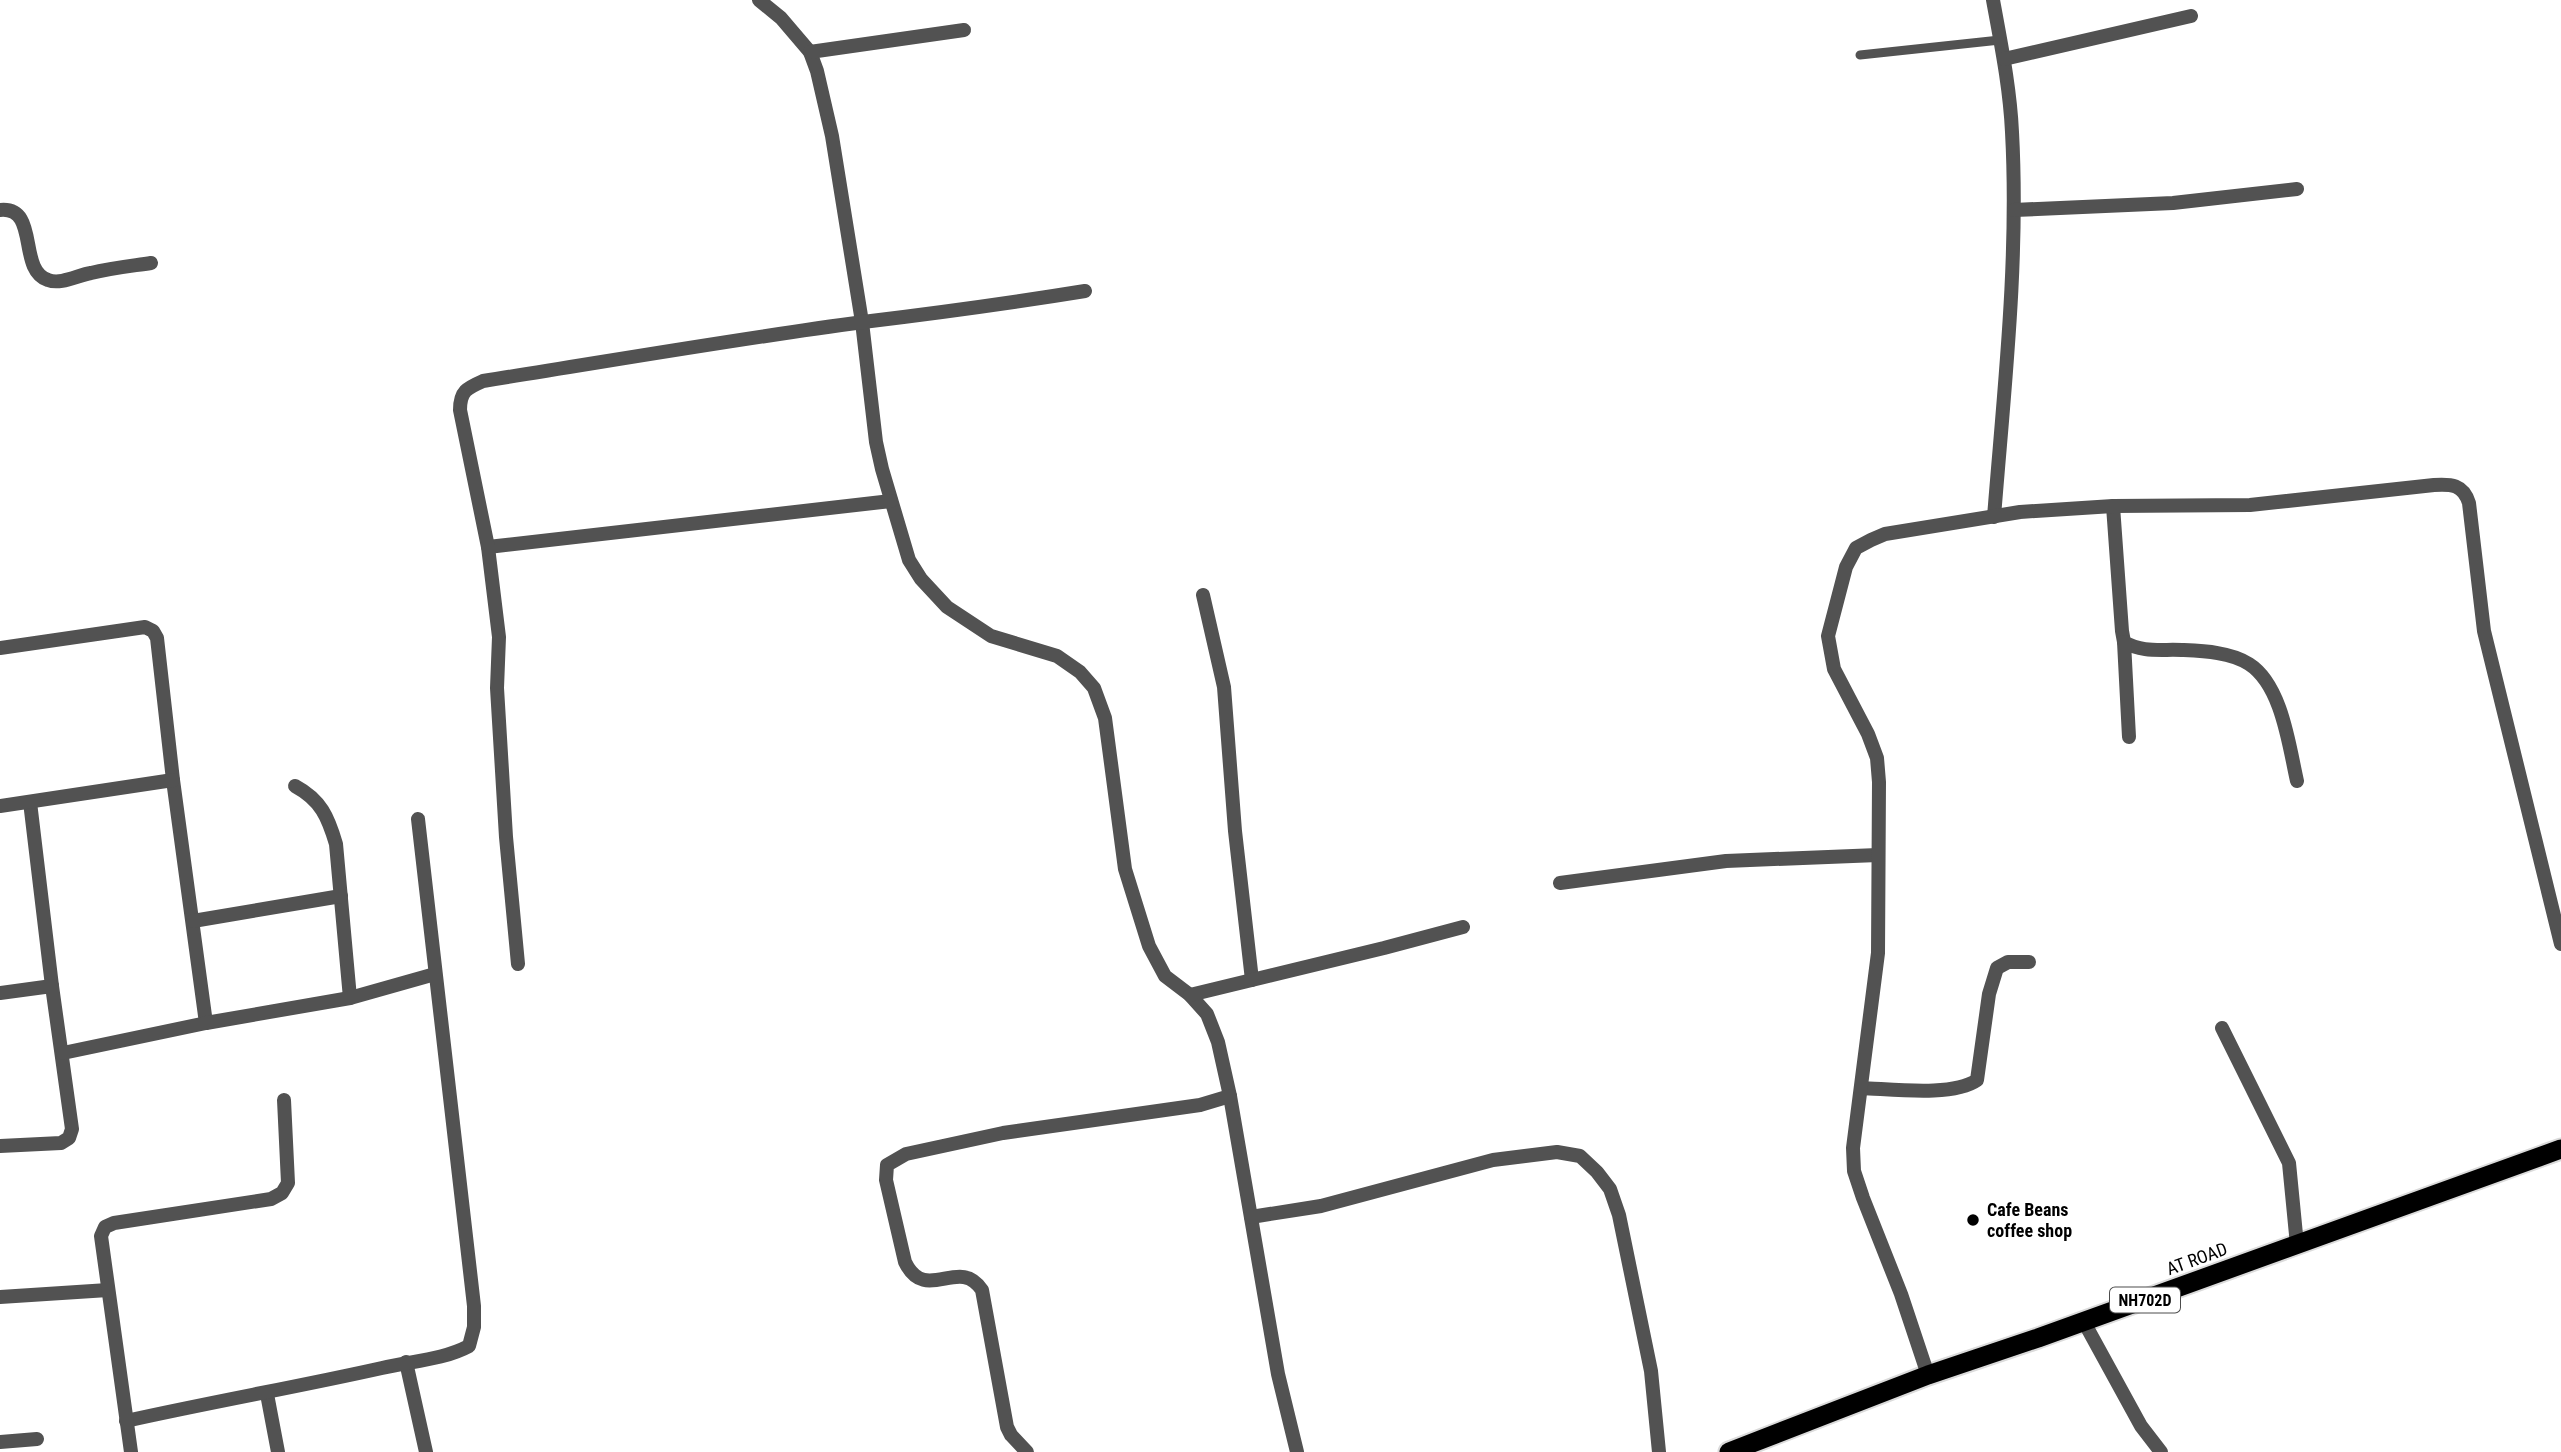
<svg xmlns="http://www.w3.org/2000/svg" width="2561" height="1452" font-family="'Roboto Condensed',sans-serif">
<style>
.lines{fill:none;stroke-linecap:round;stroke-linejoin:round}
.trunk-casing{stroke:#dbdbdb;stroke-width:23}
.service{stroke:#525252;stroke-width:9}
.minor{stroke:#525252;stroke-width:14}
.trunk{stroke:#000;stroke-width:19}
.poi-dot{fill:#000;stroke:#fff;stroke-width:2.5}
.labels{text-anchor:middle;stroke-width:5;stroke-linejoin:round;paint-order:stroke}
.shield{fill:#fff;stroke:#4c4c4c;stroke-width:2}
.shield-label{font-size:16px;font-weight:bold;fill:#000}
.poi-label{font-size:18px;font-weight:bold;fill:#000;stroke:#fff;text-anchor:start}
.street-label{font-size:18px;fill:#000;stroke:#fff}
</style>
<rect width="100%" height="100%" fill="#fff"/>
<g class="lines">
<g class="trunk-casing">
<polyline id="trunk" points="1729,1452 1928,1375 2038,1338 2561,1149"/>
</g>
<polyline class="service" points="1860,55 2000,40"/>
<g class="minor">
<polyline points="759,0 781,18 810,52 817,71 832,136 862,322 876,442 882,469 909,560 921,579 947,607 991,636 1057,656 1080,672 1094,688 1105,718 1125,869 1149,946 1165,976 1190,995 1207,1014 1218,1042 1230,1096 1278,1374 1297,1452"/>
<path d="M1993 0C2001 44 2010 88 2012 132 2019 260 2004 390 1994 517"/>
<polyline points="810,52 964,30"/>
<polyline points="2004,59 2191,16"/>
<path d="M0 210C40 206 17 270 48 280 61 285 78 275 91 273 111 268 131 266 151 263"/>
<polyline points="2014,210 2173,203 2297,189"/>
<path d="M2113 506 2122 631 2124 642C2143 653 2161 649 2182 650 2203 651 2231 652 2249 664 2282 685 2289 746 2297 781"/>
<polyline points="488,547 891,501"/>
<polyline points="1203,595 1224,687 1235,831 1252,980"/>
<polyline points="2124,642 2129,737"/>
<polyline points="0,648 145,627 153,631 157,638 173,780 206,1023"/>
<path d="M295 786C321 800 328 817 336 844L350 998"/>
<polyline points="30,802 52,986"/>
<polyline points="0,806 173,780"/>
<polyline points="1560,883 1726,861 1878,855"/>
<polyline points="193,921 341,896"/>
<path d="M518 964 506 837 497 688 499 637 488 547 460 410C460 391 467 388 483 381 610 361 736 339 863 322 937 313 1011 303 1085 291"/>
<polyline points="0,993 52,986 72,1129 69,1138 61,1143 0,1146"/>
<polyline points="1190,995 1384,948 1463,927"/>
<polyline points="2222,1028 2289,1163 2297,1245"/>
<polyline points="63,1053 206,1023 350,998 435,974"/>
<path d="M1861 1088C1892 1089 1953 1097 1977 1080L1989 994 1997 968 2008 962H2029"/>
<polyline points="1251,1217 1321,1206 1493,1160 1557,1152 1580,1156 1597,1172 1610,1189 1619,1215 1651,1371 1659,1452"/>
<polyline points="0,1297 108,1290"/>
<polyline points="2084,1322 2141,1426 2161,1452"/>
<polyline points="406,1362 426,1452"/>
<path d="M1928 1375 1901 1294 1863 1198 1854 1171 1853 1148 1878 953 1879 782 1877 758 1868 734 1834 669 1828 636 1846 567 1856 548 1871 540 1885 534 2020 512 2113 506 2250 505 2434 485C2451 484 2463 484 2469 503L2484 631 2561 944"/>
<polyline points="267,1394 278,1452"/>
<path d="M126 1421C211 1402 297 1387 382 1368 411 1361 443 1360 469 1346L474 1327V1306L418 819"/>
<polyline points="0,1442 37,1439"/>
<polyline points="131,1452 101,1236 105,1227 114,1223 271,1199 282,1193 288,1183 284,1100"/>
<path d="M1027 1452 1011 1435 1007 1427 982 1290C959 1255 926 1305 905 1262L886 1180 887 1165 906 1154 1003 1133 1200 1105 1230 1096"/>
</g>
<use href="#trunk" class="trunk"/>
</g>
<circle class="poi-dot" cx="1973" cy="1220" r="7"/>
<g class="labels">
<rect class="shield" x="2110" y="1287.5" width="70" height="25" rx="5"/>
<g class="shield-label">
<text x="2145" y="1306">NH702D</text>
</g>
<g class="poi-label">
<text x="1987" y="1216">Cafe Beans<tspan x="1987" dy="21">coffee shop</tspan></text>
</g>
<g class="street-label">
<text transform="translate(2197 1259) rotate(-20)" y="6">AT ROAD</text>
</g>
</g>
</svg>
